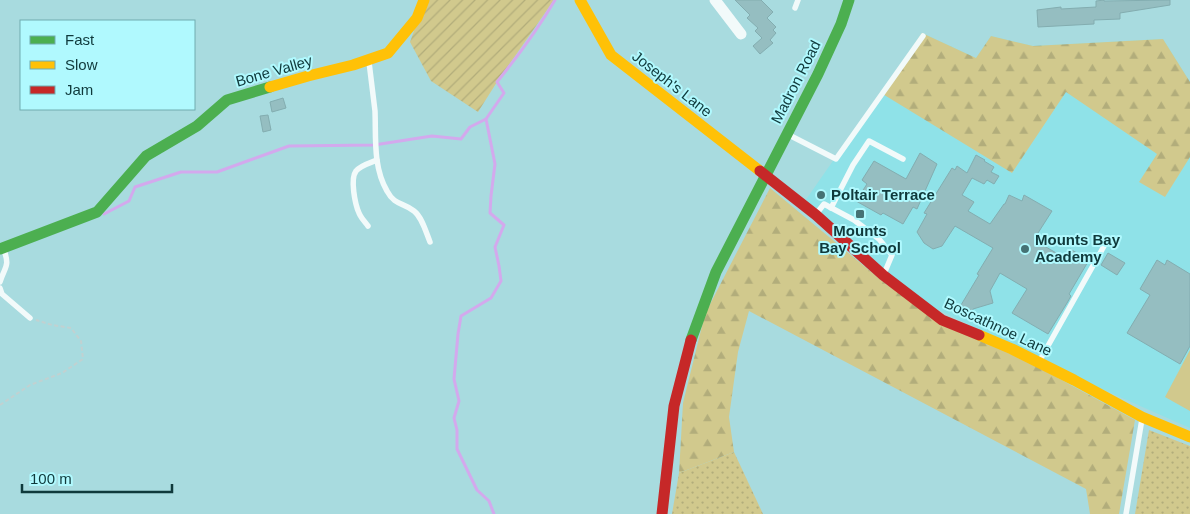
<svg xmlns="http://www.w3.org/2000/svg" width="1190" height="514" font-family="Helvetica,sans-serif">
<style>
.built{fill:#8fe2e8}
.grass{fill:url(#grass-dots)}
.forest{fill:url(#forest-firs)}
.garden{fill:url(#garden-furrows)}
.pitch{fill:#d1c98d}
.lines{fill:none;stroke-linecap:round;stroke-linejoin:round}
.stream{stroke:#d3a9ed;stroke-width:3}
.building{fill:#95bec1;stroke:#83adb0}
.path{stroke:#c1d1d1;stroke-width:2;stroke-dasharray:4 2.5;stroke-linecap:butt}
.lane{stroke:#f2fafa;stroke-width:5.5}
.street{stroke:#f2fafa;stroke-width:11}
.fast{stroke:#4caf50;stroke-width:11}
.slow{stroke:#ffc107;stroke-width:11}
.jam{stroke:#c62828;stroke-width:11}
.poi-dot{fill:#457274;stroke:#b0f9fe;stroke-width:2}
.labels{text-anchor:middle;stroke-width:4;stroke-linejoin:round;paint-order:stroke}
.street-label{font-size:15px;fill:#0f393b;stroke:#b0f9fe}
.poi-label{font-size:15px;font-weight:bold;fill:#0f393b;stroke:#b0f9fe;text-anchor:start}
</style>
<defs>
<pattern id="grass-dots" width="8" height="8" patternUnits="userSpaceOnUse" patternTransform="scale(1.25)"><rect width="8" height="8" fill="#d1c98d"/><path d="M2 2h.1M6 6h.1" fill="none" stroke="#b2ad7b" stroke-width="1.8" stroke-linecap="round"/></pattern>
<pattern id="forest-firs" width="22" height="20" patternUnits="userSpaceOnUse" patternTransform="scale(1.25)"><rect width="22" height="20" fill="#d1c98d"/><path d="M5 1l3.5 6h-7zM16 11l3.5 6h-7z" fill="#b2ad7b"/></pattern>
<pattern id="garden-furrows" width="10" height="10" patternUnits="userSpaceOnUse" patternTransform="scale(1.25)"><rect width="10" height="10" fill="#d1c98d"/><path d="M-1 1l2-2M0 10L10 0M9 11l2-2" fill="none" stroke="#b2ad7b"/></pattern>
</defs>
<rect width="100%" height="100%" fill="#a8dbdf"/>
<polygon class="built" points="922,33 976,58 991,36 1033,46 1163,39 1190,82 1190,428 1095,386 914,298 805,201"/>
<g class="grass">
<polygon points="1149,430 1190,446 1190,514 1135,514"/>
<polygon points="734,452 763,514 672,514 679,473"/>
</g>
<g class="forest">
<polygon points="922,33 976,58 991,36 1033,46 1163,39 1190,82 1190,157 1165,197 1139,182 1157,154 1066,92 1012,173 881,93"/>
<polygon points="770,188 887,285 1135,420 1119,514 1090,514 1086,489 749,311 738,352 729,417 734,452 679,473 683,403 705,314"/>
</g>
<polygon class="garden" points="425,0 554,0 497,82 478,112 431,81 410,42"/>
<polygon class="pitch" points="1190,350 1190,411 1165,397"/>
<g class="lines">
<g class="stream">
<polyline points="104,214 129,201 135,187 181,172 217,172 289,146 374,145 432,136 461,139 470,127 486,119"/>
<path d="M494 514 489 501 477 490 457 449V430L454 418 459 401 454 379 458 334 461 316 491 298 501 281 499 266 495 247 504 225 490 213 491 196 495 164 486 119 504 93 497 82C518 56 538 29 555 0"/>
</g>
</g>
<g class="building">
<polygon points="735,0 761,0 773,12 767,18 776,27 773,30 776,33 770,40 773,43 760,54 753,46 762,38 755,31 758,28 747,18 750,15"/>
<polygon points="1104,0 1104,1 1170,0 1170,5 1120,13 1120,19 1094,20 1094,24 1038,27 1037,10 1061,7 1061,9 1096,7 1096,1"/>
<polygon points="283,98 286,108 272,112 270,102"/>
<polygon points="268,115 271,130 263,132 260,116"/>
<polygon points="920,153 937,164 917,209 913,207 903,224 883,213 881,215 856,201 867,184 862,180 874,161 906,179"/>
<polygon points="976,155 985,160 984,161 994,167 991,172 999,176 994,184 987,180 984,184 972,178 962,195 974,202 968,211 990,224 1004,204 1005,204 1009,195 1022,201 1024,195 1052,211 1038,233 1042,237 1039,243 1065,258 1070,249 1089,260 1069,294 1071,296 1067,303 1048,334 1012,313 1027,289 1000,273 990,291 993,303 973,309 971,312 961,305 979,275 977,274 993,248 955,226 942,246 933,249 924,243 917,232 927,214 924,213 952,168 955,170 957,166 967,173"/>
<polygon points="1108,253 1125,263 1117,275 1101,265"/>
<polygon points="1157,260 1165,265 1167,260 1190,274 1190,346 1180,364 1127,333 1150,295 1140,289"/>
</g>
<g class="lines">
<polyline class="path" points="0,405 30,385 62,373 83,359 81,341 71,328 52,325 36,320"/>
<g class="lane">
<polyline points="795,8 798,0"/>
<path d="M369 62C371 78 373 95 375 111 376 138 373 167 387 191 395 206 403 202 414 211 422 217 426 232 430 242"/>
<polyline points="789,135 836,159 923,36"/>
<polyline points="831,208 853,165 869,141 903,159"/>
<polyline points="817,213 824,204 854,220 879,239 892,255 884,274"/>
<path d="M368 226C365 222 361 218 359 213 355 204 350 179 356 171 361 165 370 163 377 160"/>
<path d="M0 282C5 266 10 267 4 250"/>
<polyline points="0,288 2,294 30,318"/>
<polyline points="1040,360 1108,239"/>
<polyline points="1126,514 1142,419"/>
</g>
<polyline class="street" points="715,0 741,34"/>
<g class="fast">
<polyline points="0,249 97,212 146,156 197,126 227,100 270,87"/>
<polyline points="691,340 716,272 818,74 841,24 849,0"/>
</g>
<g class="slow">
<polyline points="580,0 611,55 760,171"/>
<polyline points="270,87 308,76 353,65 388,53 417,18 424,0"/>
<polyline points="979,335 1012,349 1074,380 1142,417 1190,437"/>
</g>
<g class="jam">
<polyline points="760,171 816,215 883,275 942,320 979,335"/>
<polyline points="662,514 674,406 691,340"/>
</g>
</g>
<g class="poi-dot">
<circle cx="821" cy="195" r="5"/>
<rect x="855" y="209" width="10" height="10" rx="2.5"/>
<circle cx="1025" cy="249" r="5"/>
</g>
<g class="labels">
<g class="street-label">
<text transform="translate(274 71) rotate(-16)" y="5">Bone Valley</text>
<text transform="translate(796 82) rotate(-63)" y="5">Madron Road</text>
<text transform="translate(672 84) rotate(38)" y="5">Joseph's Lane</text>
<text transform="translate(998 327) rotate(25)" y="5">Boscathnoe Lane</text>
</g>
<g class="poi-label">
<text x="831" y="200">Poltair Terrace</text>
<text x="860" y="236" text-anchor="middle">Mounts<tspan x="860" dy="17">Bay School</tspan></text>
<text x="1035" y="245">Mounts Bay<tspan x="1035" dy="17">Academy</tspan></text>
</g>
</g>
<rect x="20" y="20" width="175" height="90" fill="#b0f9fe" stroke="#70acb0"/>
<rect x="30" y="36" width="25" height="8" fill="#4caf50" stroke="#70acb0"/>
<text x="65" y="45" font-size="15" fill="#0f393b">Fast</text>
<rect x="30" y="61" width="25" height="8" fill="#ffc107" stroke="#70acb0"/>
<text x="65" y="70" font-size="15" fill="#0f393b">Slow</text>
<rect x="30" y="86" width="25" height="8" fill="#c62828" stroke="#70acb0"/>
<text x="65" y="95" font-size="15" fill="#0f393b">Jam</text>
<path d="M22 484v8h150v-8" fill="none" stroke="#0f393b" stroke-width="2.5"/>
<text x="30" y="484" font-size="15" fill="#0f393b" stroke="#b0f9fe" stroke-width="4" paint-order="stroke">100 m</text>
</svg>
